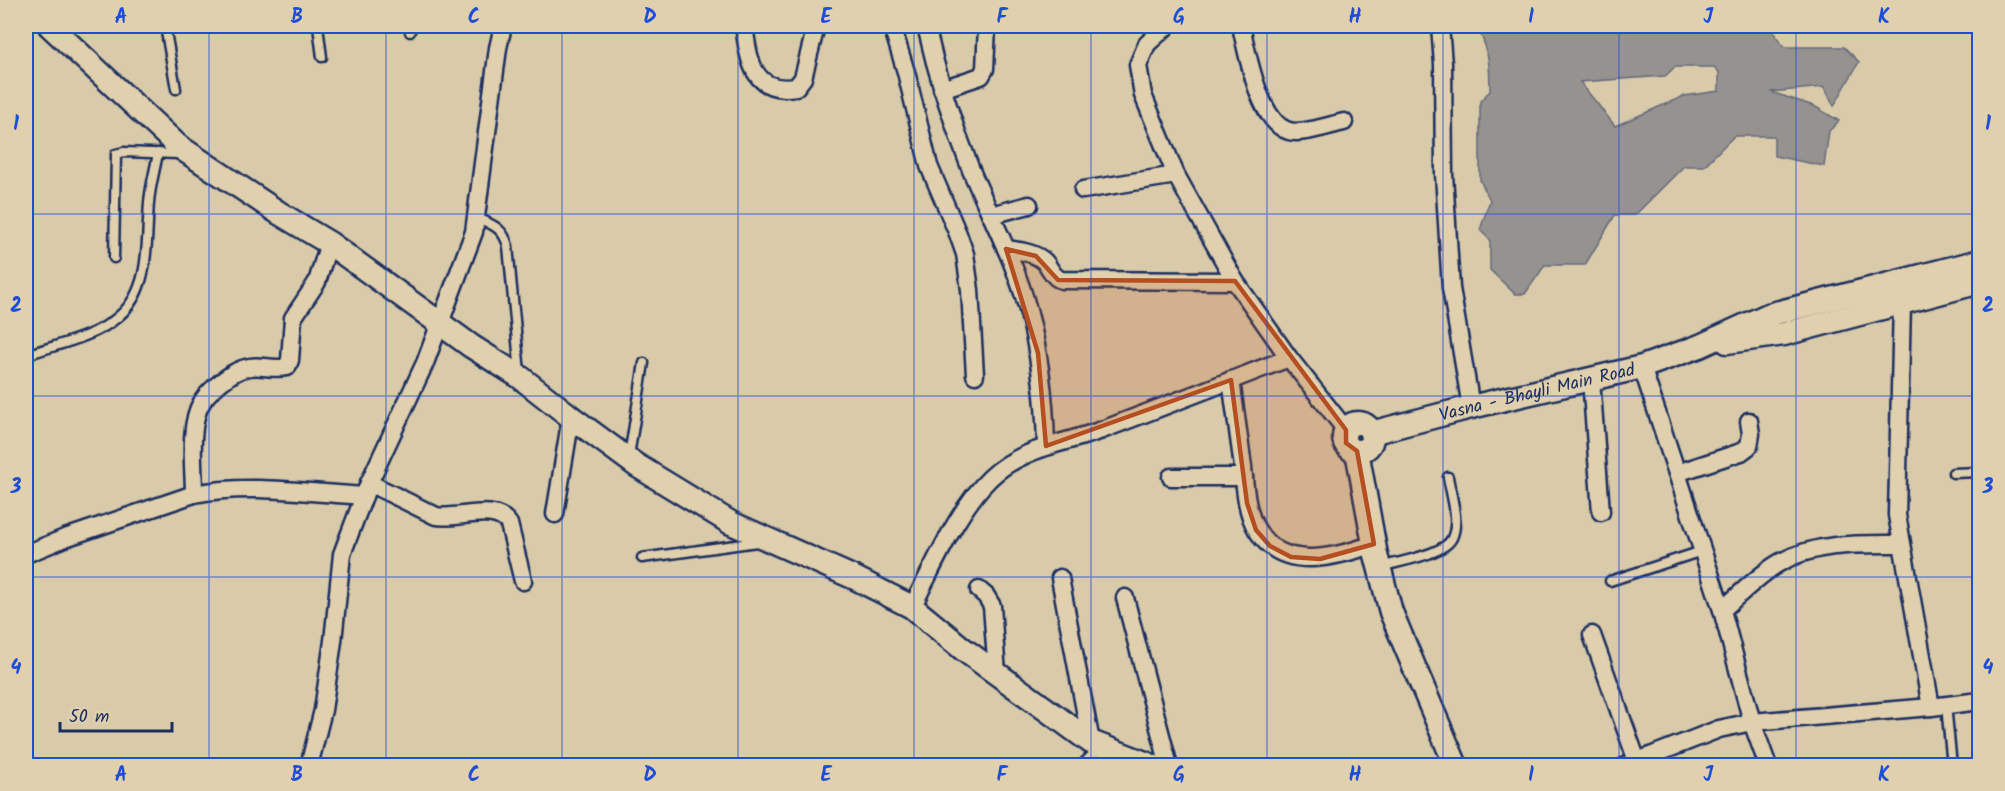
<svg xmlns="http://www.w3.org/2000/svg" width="2005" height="791" font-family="Kalam,sans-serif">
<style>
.water{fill:#95928f;stroke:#646a7b;stroke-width:1.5;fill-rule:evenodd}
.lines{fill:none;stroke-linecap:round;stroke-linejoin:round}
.lane-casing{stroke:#1b2f5e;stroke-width:13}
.street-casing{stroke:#1b2f5e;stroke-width:21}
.secondary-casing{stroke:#1b2f5e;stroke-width:27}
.lane{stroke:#e1d0ad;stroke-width:8}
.street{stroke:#e1d0ad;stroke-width:16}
.secondary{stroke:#e1d0ad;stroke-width:22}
.marked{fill:#b54e20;fill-opacity:0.2;stroke:#b54e20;stroke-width:4.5;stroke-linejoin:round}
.grid{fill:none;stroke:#1d4ed8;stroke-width:1.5;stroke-opacity:0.55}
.labels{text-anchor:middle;stroke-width:4.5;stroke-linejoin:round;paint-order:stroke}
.street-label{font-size:18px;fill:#1b2f5e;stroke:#e1d0ad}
.neatline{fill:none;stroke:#1d4ed8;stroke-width:2}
.grid-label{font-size:20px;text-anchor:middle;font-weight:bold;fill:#1d4ed8}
</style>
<rect width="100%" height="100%" fill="#d9caaa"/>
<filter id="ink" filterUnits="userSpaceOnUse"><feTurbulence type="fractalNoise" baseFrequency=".0167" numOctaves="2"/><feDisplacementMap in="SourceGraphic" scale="12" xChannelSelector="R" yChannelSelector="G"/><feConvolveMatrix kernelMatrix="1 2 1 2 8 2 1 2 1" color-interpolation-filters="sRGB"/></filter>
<g filter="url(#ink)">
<path class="water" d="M1474 26H1769L1784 47H1844L1859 62 1834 106 1824 87 1771 92 1814 106 1839 121 1829 131 1824 166 1774 156V136H1734L1704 166H1684L1635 215H1615L1585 265H1545L1525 294H1515L1490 270V240L1480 230 1490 200 1480 180V101L1490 91C1490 71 1489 40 1474 26ZM1675 67H1714L1719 72V91L1684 96 1615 126 1580 82 1665 76Z"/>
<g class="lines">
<g class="lane-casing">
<g id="lane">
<polyline points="165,26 176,89"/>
<polyline points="318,26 322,57"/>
<polyline points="410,26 410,32"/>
<path d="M476 217C492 225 503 227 508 246L520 373"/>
<polyline points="114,258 116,154 124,152 178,154"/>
<path d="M26 355C55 345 95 338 119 316 151 289 146 241 149 203 150 187 155 170 158 153"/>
<polyline points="629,456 644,363"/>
<polyline points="1953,473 1980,472"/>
<polyline points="642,558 757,542"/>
<path d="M1383 566C1399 562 1445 554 1452 538 1460 521 1451 495 1448 477"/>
<polyline points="1610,581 1702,551"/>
<polyline points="1946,705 1952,766"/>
<polyline points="1081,766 1100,747"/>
</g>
</g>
<g class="street-casing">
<g id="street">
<path d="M744 26C749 60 752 94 796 87L803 78 816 26"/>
<polyline points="892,26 906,72 929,166 958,234 965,254 970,290 975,375"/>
<path d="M926 26C937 75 952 122 971 170 990 216 1015 261 1028 310 1040 354 1045 401 1046 446"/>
<polyline points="1167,26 1147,44 1138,65 1143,95 1176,175 1235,281 1289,358 1346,430"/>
<path d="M1241 26C1247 52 1259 123 1289 131 1302 135 1330 125 1344 122"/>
<polyline points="1440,26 1443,64 1444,174 1451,288 1471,407"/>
<polyline points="942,89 981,76 985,69 987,26"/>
<polyline points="1083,190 1176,175"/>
<polyline points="991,215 1029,205"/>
<path d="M1006 249C1019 251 1035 252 1045 262 1051 269 1053 278 1062 280L1235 281"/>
<polyline points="1902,303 1897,515 1931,707"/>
<polyline points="1591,379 1601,512"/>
<path d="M1231 380C1235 409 1239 438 1243 467 1245 488 1246 512 1257 530 1282 573 1337 557 1374 544"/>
<polyline points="1677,473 1741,452 1749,446 1751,434 1749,421"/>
<polyline points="1171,477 1244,477"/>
<path d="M369 483 436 516C458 520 495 503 509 524L523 581"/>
<path d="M194 494C194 469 188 424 202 402 206 394 214 388 221 382 230 375 238 369 250 367 262 365 274 370 287 367L290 360 293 318 317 282 329 243"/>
<polyline points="555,514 571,417"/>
<path d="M26 554 65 538 194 494C248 483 310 493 364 496"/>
<polyline points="1060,578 1091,742"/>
<polyline points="979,590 986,596 992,606 997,674"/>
<polyline points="1125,598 1169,766"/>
<path d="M912 607C934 566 957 510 990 478 1021 448 1063 444 1102 430 1164 406 1227 382 1289 358"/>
<path d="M1722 610C1738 596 1761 573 1779 563 1816 542 1860 544 1901 544"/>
<polyline points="1592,635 1637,761"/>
<polyline points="309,766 323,710 333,641 342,554 369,483 425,363 474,232 498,48 503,26"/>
<polyline points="1625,766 1719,729 1752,722 1722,610 1642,367"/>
<polyline points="1768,766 1752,722 1931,707 1980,701"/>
</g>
</g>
<g class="secondary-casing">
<g id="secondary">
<polyline points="50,26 178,146 279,213 329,243 471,346 520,377 571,417 636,465 731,523 857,579 912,607 963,649 1091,742 1153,766"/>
<polyline points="1727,342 1784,334 1980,282"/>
<circle cx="1358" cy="437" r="14"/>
<path id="s1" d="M1371 433 1471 407 1642 367 1700 346 1768 315 1980 261"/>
<polyline points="1357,451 1376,555 1391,612 1456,766"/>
</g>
</g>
<use href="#lane" class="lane"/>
<use href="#street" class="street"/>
<use href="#secondary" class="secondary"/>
</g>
</g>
<path class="marked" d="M1006 249 1036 256 1058 280 1235 281 1346 430V443L1357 451 1374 544 1320 559 1291 557 1270 546 1256 530 1247 503 1231 380 1046 446 1038 353Z"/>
<path class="grid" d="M209 26V766M386 26V766M562 26V766M738 26V766M914 26V766M1091 26V766M1267 26V766M1443 26V766M1619 26V766M1796 26V766M26 214H1980M26 396H1980M26 577H1980"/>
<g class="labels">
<g class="street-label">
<text dy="6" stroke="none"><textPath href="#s1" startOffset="171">Vasna - Bhayli Main Road</textPath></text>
</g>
</g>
<rect width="2005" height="791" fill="none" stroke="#e1d0ad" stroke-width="66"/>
<path d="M60 722v9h112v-9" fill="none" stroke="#1b2f5e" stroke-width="3"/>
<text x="69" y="722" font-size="18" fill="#1b2f5e" stroke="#e1d0ad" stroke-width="4.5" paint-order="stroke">50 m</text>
<rect x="33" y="33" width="1939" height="725" class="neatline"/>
<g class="grid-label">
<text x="121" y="23">A</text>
<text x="297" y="23">B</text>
<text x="474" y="23">C</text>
<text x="650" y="23">D</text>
<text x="826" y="23">E</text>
<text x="1002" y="23">F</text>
<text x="1179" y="23">G</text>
<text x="1355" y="23">H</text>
<text x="1531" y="23">I</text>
<text x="1708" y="23">J</text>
<text x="1884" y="23">K</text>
<text x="16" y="130">1</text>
<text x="1988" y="130">1</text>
<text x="16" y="312">2</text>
<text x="1988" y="312">2</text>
<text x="16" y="493">3</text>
<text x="1988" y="493">3</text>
<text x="16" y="674">4</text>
<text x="1988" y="674">4</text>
<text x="121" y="781">A</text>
<text x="297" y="781">B</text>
<text x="474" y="781">C</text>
<text x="650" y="781">D</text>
<text x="826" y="781">E</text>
<text x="1002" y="781">F</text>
<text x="1179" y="781">G</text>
<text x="1355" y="781">H</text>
<text x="1531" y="781">I</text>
<text x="1708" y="781">J</text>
<text x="1884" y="781">K</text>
</g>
</svg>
